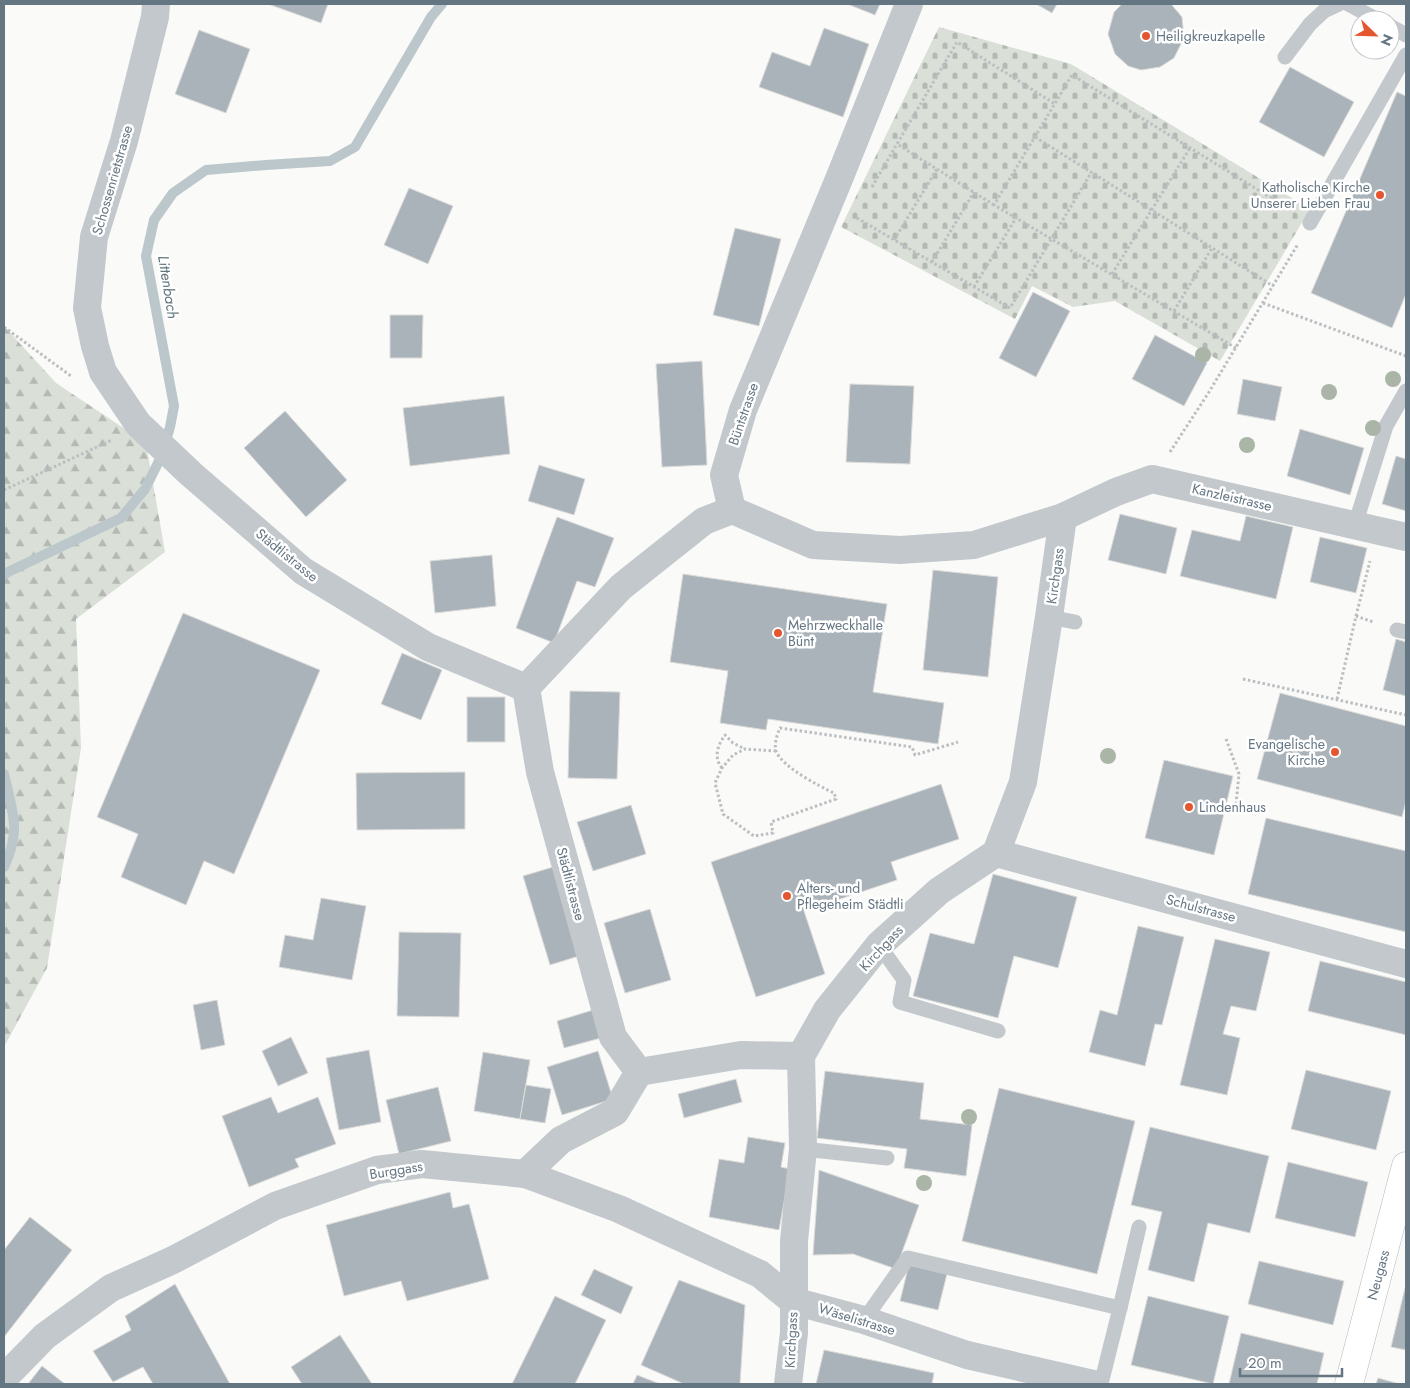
<svg xmlns="http://www.w3.org/2000/svg" width="1410" height="1388" font-family="Jost,sans-serif">
<style>
.forest{fill:url(#forest-firs)}
.cemetery{fill:url(#cemetery-stones)}
.lines{fill:none;stroke-linecap:round;stroke-linejoin:round}
.stream{stroke:#bbc7cb;stroke-width:10}
.building{fill:#aab3b9;stroke:#dcdcda}
.secondary-casing{stroke:#b3babf;stroke-width:29}
.path{stroke:#bbbfc2;stroke-width:3;stroke-dasharray:2.5 2.5;stroke-linecap:butt}
.service{stroke:#c3c8cc;stroke-width:15}
.minor{stroke:#c3c8cc;stroke-width:28}
.secondary{stroke:#fff;stroke-width:28}
.tree{fill:#aab4a7}
.poi-dot{fill:#e4572e;stroke:#fff;stroke-width:2}
.labels{text-anchor:middle;stroke-width:5;stroke-linejoin:round;paint-order:stroke}
.poi-label{font-size:14px;fill:#657683;stroke:#fff;text-anchor:start}
.street-label{font-size:14px;fill:#657683;stroke:#fff}
.water-label{font-size:15px;font-style:italic;fill:#60757c;stroke:#fff}
</style>
<defs>
<pattern id="forest-firs" width="22" height="20" patternUnits="userSpaceOnUse" patternTransform="scale(1.25)"><rect width="22" height="20" fill="#dadfd7"/><path d="M5 1l3.5 6h-7zM16 11l3.5 6h-7z" fill="#b4b9b4"/></pattern>
<pattern id="cemetery-stones" width="16" height="16" patternUnits="userSpaceOnUse" patternTransform="scale(1.25)"><rect width="16" height="16" fill="#dadfd7"/><path d="M2 7V4a2 2 0 0 1 4 0v3zM10 15v-3a2 2 0 0 1 4 0v3z" fill="#b4b9b4"/></pattern>
</defs>
<rect width="100%" height="100%" fill="#fafaf8"/>
<polygon class="forest" points="4,326 56,383 146,443 165,552 76,619 81,748 47,968 4,1047"/>
<polygon class="cemetery" points="939,27 1071,64 1310,209 1220,361 1115,301 1073,307 1032,286 1015,319 841,227"/>
<g class="lines">
<g class="stream">
<polyline points="4,575 8,572 121,518 145,489 162,455 170,427 174,406 146,256 154,220 173,193 206,170 266,165 330,161 355,147 431,17 442,4"/>
<path d="M4 774C12 811 22 830 4 867"/>
</g>
</g>
<g class="building">
<polygon points="268,4 328,4 321,23"/>
<polygon points="847,4 880,4 875,15"/>
<polygon points="1036,4 1057,4 1052,13"/>
<polygon points="1122,4 1171,4 1182,17 1184,38 1174,58 1160,67 1141,70 1128,66 1115,54 1108,34 1114,12"/>
<polygon points="824,28 869,44 843,117 759,87 772,52 810,66"/>
<polygon points="199,30 250,49 226,113 175,94"/>
<polygon points="1290,67 1354,102 1324,157 1259,122"/>
<polygon points="1397,92 1406,96 1406,294 1392,328 1311,293"/>
<polygon points="409,188 453,206 428,264 384,245"/>
<polygon points="735,228 781,239 759,326 713,315"/>
<polygon points="1033,292 1070,311 1036,377 999,358"/>
<polygon points="390,315 423,315 422,358 390,358"/>
<polygon points="1155,335 1207,363 1184,406 1132,379"/>
<polygon points="702,361 707,465 662,467 656,364"/>
<polygon points="1243,379 1282,387 1275,421 1237,414"/>
<polygon points="850,384 914,386 910,464 846,462"/>
<polygon points="504,396 510,454 410,466 403,408"/>
<polygon points="285,411 347,480 306,517 244,448"/>
<polygon points="1300,429 1364,448 1350,495 1287,476"/>
<polygon points="1396,456 1406,459 1406,511 1382,504"/>
<polygon points="539,465 585,479 574,515 528,501"/>
<polygon points="1120,514 1177,528 1166,574 1108,560"/>
<polygon points="1246,516 1293,527 1276,599 1180,576 1192,530 1240,541"/>
<polygon points="557,517 614,538 595,587 577,581 554,643 516,628"/>
<polygon points="1320,537 1367,548 1356,593 1310,582"/>
<polygon points="492,555 496,606 435,613 430,561"/>
<polygon points="933,570 998,577 988,677 923,670"/>
<polygon points="683,574 887,604 873,692 944,703 938,744 768,719 766,730 720,723 728,671 670,662"/>
<polygon points="183,613 320,670 234,874 204,861 186,905 121,877 138,834 97,817"/>
<polygon points="1396,639 1406,642 1406,696 1383,690"/>
<polygon points="402,653 442,670 421,720 381,704"/>
<polygon points="570,691 620,692 617,779 568,778"/>
<polygon points="1280,693 1406,726 1406,801 1402,817 1257,779"/>
<rect x="467" y="697" width="38" height="45"/>
<polygon points="1164,760 1233,776 1214,855 1145,838"/>
<polygon points="465,772 465,829 357,830 356,773"/>
<polygon points="941,784 959,839 891,862 897,880 804,911 825,974 756,997 711,862"/>
<polygon points="631,805 646,854 593,871 577,822"/>
<polygon points="1266,818 1406,851 1406,932 1248,894"/>
<polygon points="553,867 579,956 550,965 523,876"/>
<polygon points="993,874 1077,897 1058,968 1014,956 998,1018 913,996 930,933 974,944"/>
<polygon points="321,898 366,906 352,980 279,967 285,935 313,940"/>
<polygon points="650,909 671,980 625,993 604,923"/>
<polygon points="1138,926 1184,937 1162,1025 1155,1024 1145,1066 1089,1052 1100,1010 1117,1015"/>
<polygon points="399,932 461,933 459,1017 397,1016"/>
<polygon points="1215,939 1270,952 1256,1011 1231,1006 1223,1034 1240,1038 1227,1095 1180,1085"/>
<polygon points="1320,961 1406,982 1406,1035 1308,1011"/>
<polygon points="217,1000 225,1045 201,1050 193,1005"/>
<polygon points="593,1010 601,1038 564,1048 557,1021"/>
<polygon points="291,1037 308,1073 278,1086 262,1051"/>
<polygon points="369,1050 381,1122 339,1130 326,1058"/>
<polygon points="598,1051 613,1099 562,1115 547,1067"/>
<polygon points="483,1052 530,1060 520,1119 474,1111"/>
<polygon points="1306,1070 1391,1091 1376,1150 1291,1129"/>
<polygon points="825,1071 924,1083 920,1119 972,1125 966,1176 904,1168 907,1149 817,1138"/>
<polygon points="736,1079 742,1102 684,1118 678,1094"/>
<polygon points="526,1085 551,1089 545,1123 520,1119"/>
<polygon points="438,1087 451,1141 399,1154 386,1100"/>
<polygon points="999,1088 1135,1121 1097,1274 962,1241"/>
<polygon points="271,1097 278,1113 318,1097 336,1144 295,1159 299,1167 249,1187 222,1116"/>
<polygon points="1150,1127 1269,1156 1250,1233 1208,1223 1194,1282 1148,1270 1162,1212 1131,1205"/>
<polygon points="748,1137 785,1143 781,1167 790,1169 779,1230 709,1217 719,1159 744,1163"/>
<polygon points="1288,1162 1368,1182 1355,1237 1275,1218"/>
<polygon points="819,1170 919,1205 896,1269 853,1254 813,1255"/>
<polygon points="450,1192 453,1208 469,1204 489,1279 407,1301 401,1281 344,1296 326,1225"/>
<polygon points="30,1217 72,1250 4,1337 4,1250"/>
<polygon points="1259,1261 1344,1281 1333,1325 1248,1304"/>
<polygon points="909,1264 947,1274 938,1310 900,1301"/>
<polygon points="594,1269 633,1287 621,1314 581,1295"/>
<polygon points="679,1280 745,1305 740,1384 684,1384 641,1365"/>
<polygon points="175,1284 230,1384 153,1384 143,1367 113,1382 93,1351 131,1330 125,1316"/>
<polygon points="1405,1288 1406,1289 1406,1350 1391,1347"/>
<polygon points="555,1296 606,1320 575,1384 512,1384"/>
<polygon points="1148,1296 1229,1316 1213,1384 1131,1365"/>
<polygon points="1241,1333 1324,1353 1317,1384 1229,1384"/>
<polygon points="340,1335 372,1384 302,1384 291,1367"/>
<polygon points="824,1350 934,1373 932,1384 816,1384"/>
<polygon points="42,1366 65,1384 28,1384"/>
<polygon points="637,1375 660,1384 633,1384"/>
<polygon points="1378,1378 1400,1384 1376,1384"/>
</g>
<g class="lines">
<g class="secondary-casing">
<polyline id="secondary" points="1349,1384 1406,1166"/>
</g>
<g class="path">
<polyline points="1035,137 1273,286"/>
<polyline points="872,187 897,144"/>
<polyline points="994,205 897,144 957,42 1055,104"/>
<polyline points="857,218 1010,308 1091,173"/>
<polyline points="894,240 937,169"/>
<polyline points="932,262 974,192"/>
<polyline points="1112,274 1190,148"/>
<polyline points="974,287 1016,218"/>
<polyline points="1263,303 1406,356"/>
<polyline points="1174,311 1212,248"/>
<polyline points="4,327 71,376"/>
<polyline points="1236,348 994,205 1072,75 1289,209"/>
<polyline points="1170,452 1209,392 1298,244"/>
<polyline points="4,490 112,440"/>
<polyline points="1356,616 1370,561"/>
<polyline points="1243,679 1406,715"/>
<polyline points="1337,699 1356,616 1373,622"/>
<polyline points="1226,739 1239,774 1236,804 1256,815"/>
<path d="M776 751 745 749 733 755 722 768 715 783 723 814 754 836 773 833 771 822 836 799 834 793C819 786 782 767 776 751 774 743 777 735 780 728L912 747 915 755 958 742"/>
<path d="M722 768C713 757 718 745 725 735L733 743 745 749"/>
</g>
<g class="service">
<polyline points="1348,4 1378,20"/>
<polyline points="1390,26 1406,35"/>
<polyline points="1285,57 1310,24 1324,11 1339,4"/>
<polyline points="1310,223 1406,55"/>
<polyline points="1355,525 1386,426 1406,391"/>
<polyline points="1049,617 1075,622"/>
<polyline points="1397,630 1406,632"/>
<polyline points="879,945 904,980 900,1002 998,1031"/>
<polyline points="803,1149 887,1158"/>
<polyline points="1120,1308 1139,1227"/>
<polyline points="864,1320 908,1258 1120,1308 1101,1384"/>
</g>
<g class="minor">
<polyline points="156,4 155,17 124,141 94,237 87,308 95,346 103,372 138,424 191,474 303,571 428,647 526,688"/>
<polyline points="732,510 813,545 900,550 974,545 1063,517 1116,492 1152,479 1406,537"/>
<polyline points="732,510 724,475 743,410 839,179 909,4"/>
<polyline points="526,688 540,772 613,1037 639,1072"/>
<polyline points="526,688 621,587 704,521 732,510"/>
<polyline points="996,853 1406,964"/>
<polyline points="525,1174 619,1209 760,1274 793,1301 864,1320 967,1355 1093,1384"/>
<polyline points="4,1378 45,1336 111,1288 173,1260 275,1206 377,1170 422,1164 525,1174 561,1140 615,1112 639,1072 741,1055 801,1056"/>
<polyline points="788,1384 794,1333 794,1241 803,1149 801,1056 827,1010 879,945 939,891 996,853 1023,782 1049,617 1063,517"/>
</g>
<use href="#secondary" class="secondary"/>
</g>
<g class="tree">
<circle cx="1203" cy="355" r="8"/>
<circle cx="1393" cy="379" r="8"/>
<circle cx="1329" cy="392" r="8"/>
<circle cx="1373" cy="428" r="8"/>
<circle cx="1247" cy="445" r="8"/>
<circle cx="1108" cy="756" r="8"/>
<circle cx="969" cy="1117" r="8"/>
<circle cx="924" cy="1183" r="8"/>
</g>
<g class="poi-dot">
<circle cx="1146" cy="36" r="5"/>
<circle cx="1380" cy="195" r="5"/>
<circle cx="778" cy="633" r="5"/>
<circle cx="1335" cy="752" r="5"/>
<circle cx="1189" cy="807" r="5"/>
<circle cx="787" cy="896" r="5"/>
</g>
<g class="labels">
<g class="poi-label">
<text x="1156" y="41">Heiligkreuzkapelle</text>
<text x="1370" y="192" text-anchor="end">Katholische Kirche<tspan x="1370" dy="16">Unserer Lieben Frau</tspan></text>
<text x="788" y="630">Mehrzweckhalle<tspan x="788" dy="16">Bünt</tspan></text>
<text x="1325" y="749" text-anchor="end">Evangelische<tspan x="1325" dy="16">Kirche</tspan></text>
<text x="1199" y="812">Lindenhaus</text>
<text x="797" y="893">Alters- und<tspan x="797" dy="16">Pflegeheim Städtli</tspan></text>
</g>
<g class="street-label">
<text transform="translate(112 180) rotate(-74)" y="5">Schossenrietstrasse</text>
<text transform="translate(743 414) rotate(-71)" y="5">Büntstrasse</text>
<text transform="translate(1232 497) rotate(13)" y="5">Kanzleistrasse</text>
<text transform="translate(287 555) rotate(39)" y="5">Städtlistrasse</text>
<text transform="translate(1055 576) rotate(-82)" y="5">Kirchgass</text>
<text transform="translate(571 884) rotate(75)" y="5">Städtlistrasse</text>
<text transform="translate(1201 908) rotate(15)" y="5">Schulstrasse</text>
<text transform="translate(881 948) rotate(-47)" y="5">Kirchgass</text>
<text transform="translate(396 1170) rotate(-9)" y="5">Burggass</text>
<text transform="translate(1378 1275) rotate(-75)" y="5">Neugass</text>
<text transform="translate(857 1319) rotate(17)" y="5">Wäselistrasse</text>
<text transform="translate(791 1340) rotate(-87)" y="5">Kirchgass</text>
</g>
<g class="water-label">
<text transform="translate(168 287) rotate(81)" y="5">Littenbach</text>
</g>
</g>
<rect width="1410" height="1388" fill="none" stroke="#657683" stroke-width="10"/>
<g transform="translate(1375 35) rotate(113)"><circle r="24" fill="#ffffff" stroke="#c1c8cd"/>
<path d="M0-4L9 19L0 12L-9 19Z" fill="#e4572e"/>
<text y="-8" font-size="14" font-weight="bold" text-anchor="middle" fill="#657683">N</text>
</g>
<path d="M1240 1368v8h102v-8" fill="none" stroke="#657683" stroke-width="2.5"/>
<text x="1248" y="1368" font-size="15" fill="#657683" stroke="#ffffff" stroke-width="4" paint-order="stroke">20 m</text>
</svg>
